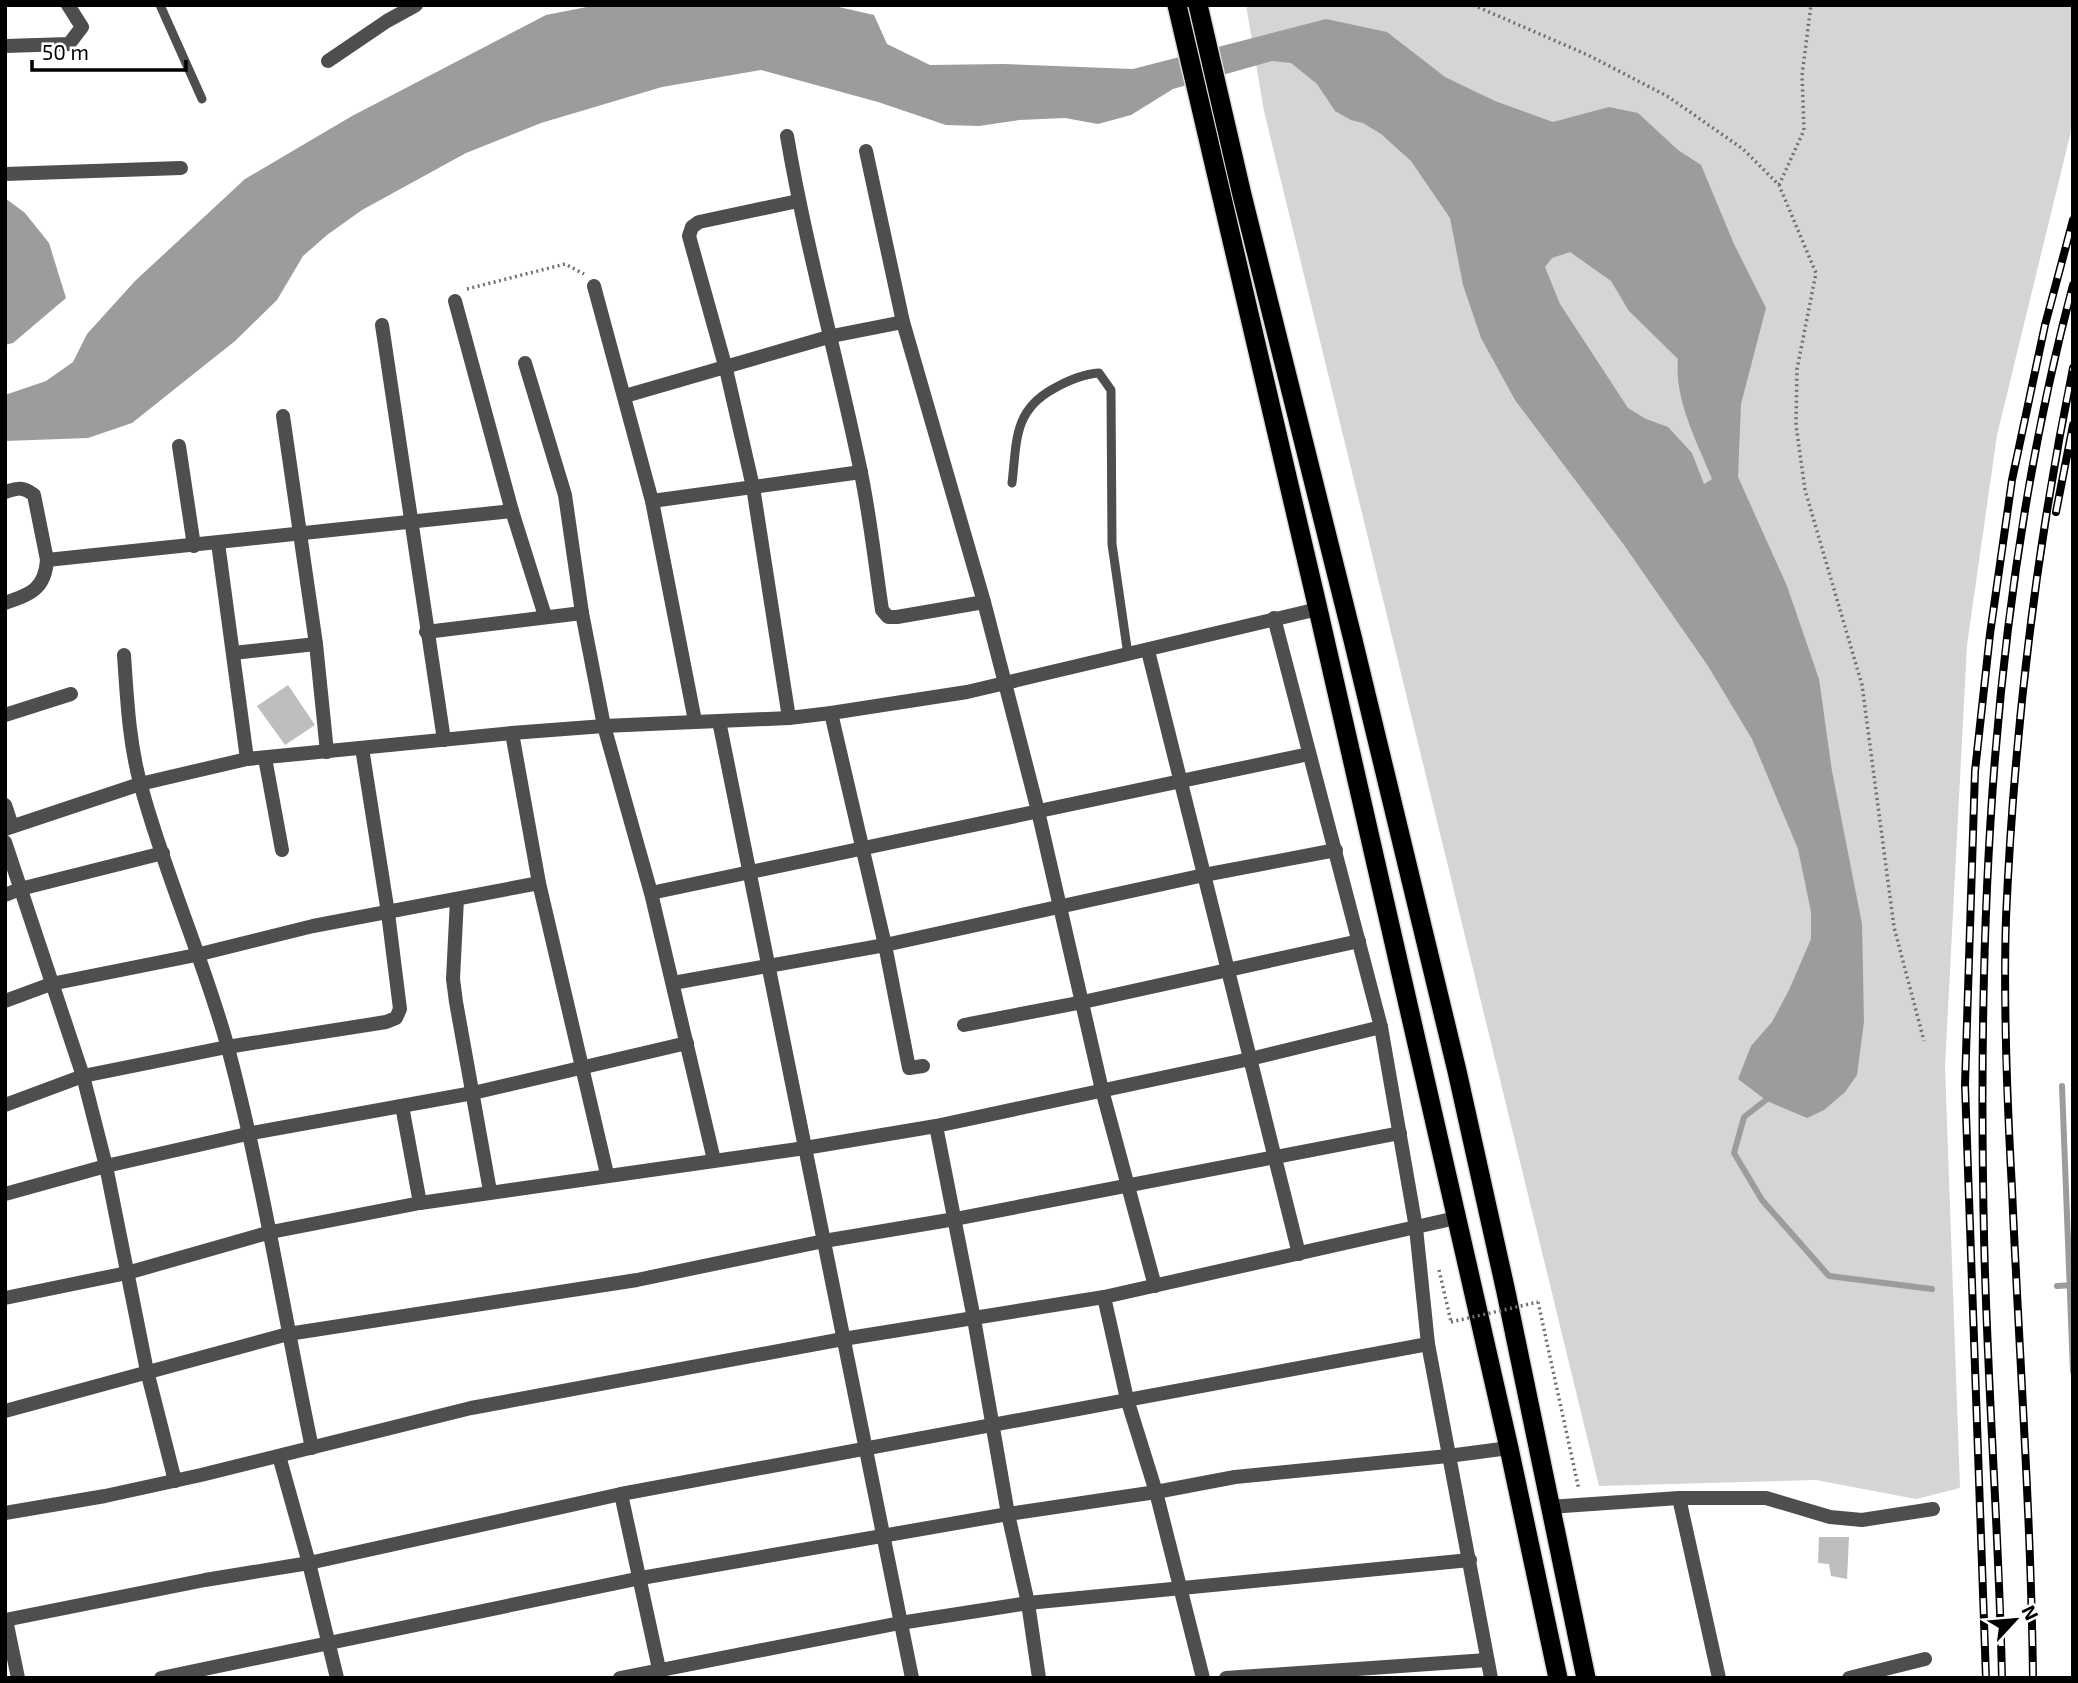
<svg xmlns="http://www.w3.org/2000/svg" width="2078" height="1683" font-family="'Exo 2',sans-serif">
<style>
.green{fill:#d5d5d5}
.water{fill:#9c9c9c;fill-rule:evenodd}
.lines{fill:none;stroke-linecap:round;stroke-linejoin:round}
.stream{stroke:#9c9c9c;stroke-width:6}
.building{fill:#bebebe}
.trunk-casing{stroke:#dbdbdb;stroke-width:22}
.path{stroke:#707070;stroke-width:3.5;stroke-dasharray:2 3.5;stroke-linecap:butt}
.service{stroke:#4e4e4e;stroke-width:9}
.minor{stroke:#4e4e4e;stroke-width:14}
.trunk{stroke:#000;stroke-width:19}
.rail-casing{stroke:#000;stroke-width:8}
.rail{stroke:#fff;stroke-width:5;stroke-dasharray:16;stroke-linecap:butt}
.path-bridge{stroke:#707070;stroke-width:3.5;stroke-dasharray:2 3.5;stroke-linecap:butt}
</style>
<rect width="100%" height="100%" fill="#fff"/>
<polygon class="green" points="1246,5 2073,5 2073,123 1997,435 1967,645 1945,1066 1960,1488 1916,1499 1816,1480 1599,1486 1264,111"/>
<g class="water">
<path d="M597 5H830L874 15 887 44 930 65 1003 64 1133 69 1326 19 1387 32 1445 77 1495 101 1553 122 1609 107 1638 113 1678 150 1701 165 1734 244 1766 308 1741 404 1738 477 1787 586 1819 679 1832 771 1862 924 1864 1022 1857 1075 1845 1092 1824 1110 1807 1118 1767 1101 1738 1079 1751 1046 1772 1022 1789 990 1811 939V912L1798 849 1752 739 1708 666 1624 545 1515 400 1481 338 1463 285 1450 218 1411 161 1381 134 1363 123 1351 120 1335 111 1317 84 1291 63 1272 61 1173 89 1131 115 1098 124 1065 118 1019 120 979 126 946 125 878 102 761 70 662 87 541 123 466 153 362 210 327 235 303 256 277 300 235 341 132 423 88 438 5 441V395L46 381 73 362 87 334 135 281 245 179 352 116 546 15ZM1570 252 1611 281 1629 311 1678 359C1674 400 1697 442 1712 479L1704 484 1692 453 1668 427 1646 419 1628 408 1560 304 1545 267 1552 258Z"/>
<polygon points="5,198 25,213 49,243 66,298 13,343 5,345"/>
</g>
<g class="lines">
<g class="stream">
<polyline points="2062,1086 2073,1372"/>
<polyline points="1771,1096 1744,1117 1734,1153 1762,1200 1829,1276 1932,1289"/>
<polyline points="2057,1286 2073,1285"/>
</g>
</g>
<g class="building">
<polygon points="288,685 315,725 285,745 257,706"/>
<polygon points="1819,1537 1849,1537 1847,1579 1831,1576 1829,1564 1818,1563"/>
</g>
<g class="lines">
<g class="trunk-casing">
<g id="trunk">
<polyline points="1177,5 1318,609 1509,1448 1558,1678"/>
<polyline points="1198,5 1242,195 1353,640 1457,1071 1506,1292 1586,1678"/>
</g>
</g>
<g class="path">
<polyline points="1473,5 1588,55 1667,96 1743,149 1779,185 1816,273 1797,369 1796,425 1805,490 1862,685 1894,927 1924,1041"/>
<polyline points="1779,185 1804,130 1802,75 1811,5"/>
<polyline points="467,289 565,264 584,274"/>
<polyline points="1439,1270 1451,1322"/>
<polyline points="1538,1302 1579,1490"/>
</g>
<g class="service">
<polyline points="160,5 202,99"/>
<path d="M1012 483C1017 442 1013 411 1053 389 1067 381 1083 374 1099 373L1111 390 1112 544 1128 655"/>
</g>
<g class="minor">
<polyline points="5,46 69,44 82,27 68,5"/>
<polyline points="328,61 387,21 416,5"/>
<path d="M787 136C806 248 837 357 860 468 870 515 875 563 882 610L888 617H897L984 602"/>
<polyline points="866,151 903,322 984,602 1038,811 1102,1090 1155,1286"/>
<polyline points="5,174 181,168"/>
<polyline points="594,286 652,501 695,721"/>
<polyline points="455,301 512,511 545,616"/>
<polyline points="382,325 444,740"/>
<polyline points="525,363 565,495 582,613 604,726 651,893 714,1160"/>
<polyline points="625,396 832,336 903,322"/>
<polyline points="283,416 316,644 327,752"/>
<polyline points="179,446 194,546"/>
<path d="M5 492C18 488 23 486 34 495L47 560"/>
<polyline points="652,501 861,472"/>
<polyline points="218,543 247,759"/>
<path d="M5 603C31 594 45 589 47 560L512 511"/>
<polyline points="1274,618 1381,1027 1416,1228 1428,1344 1491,1678"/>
<polyline points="426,632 582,613"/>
<polyline points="1148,651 1299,1254"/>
<polyline points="233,653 316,644"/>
<path d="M124 655C127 698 129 744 141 786 165 875 204 960 228 1048 263 1180 284 1315 312 1448"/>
<polyline points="831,713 885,945 909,1068 923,1066"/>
<polyline points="5,715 71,694"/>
<polyline points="789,718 753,487 726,369 689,236 692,227 699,222 798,201"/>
<polyline points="719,721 912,1678"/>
<polyline points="512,733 539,883 607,1174"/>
<polyline points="265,758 282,850"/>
<polyline points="5,805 12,826"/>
<polyline points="5,829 140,784 247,759 512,733 604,726 789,718 831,713 967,692 1318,609"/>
<polyline points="5,842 83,1076 106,1166 147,1371 175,1481"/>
<polyline points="651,893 1309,754"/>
<polyline points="5,895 20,889 163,853"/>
<polyline points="457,899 453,979 456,1002 490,1191"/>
<polyline points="673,983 885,945 1204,875 1336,850"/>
<polyline points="5,1001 51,984 196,955 313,926 539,883"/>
<polyline points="964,1025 1083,1002 1359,941"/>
<polyline points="5,1105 83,1076 227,1047 386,1022 396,1018 400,1009 388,913 362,748"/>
<polyline points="402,1106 420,1203"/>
<polyline points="936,1126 974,1319 1008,1514 1028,1603 1039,1678"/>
<polyline points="5,1194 106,1166 247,1134 473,1093 687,1043"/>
<polyline points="1104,1297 1127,1399 1156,1492 1203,1678"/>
<polyline points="5,1298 127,1273 271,1232 420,1203 805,1148 936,1126 1250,1059 1381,1027"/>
<polyline points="5,1411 288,1334 637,1280 824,1241 955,1219 1400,1133"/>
<polyline points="279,1456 309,1563 337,1678"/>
<polyline points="621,1494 661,1678"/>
<polyline points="1679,1498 1719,1678"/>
<polyline points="1549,1507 1679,1498 1766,1498 1830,1517 1862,1520 1933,1509"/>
<polyline points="5,1513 105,1496 201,1475 471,1408 843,1339 1104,1297 1456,1218"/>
<polyline points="5,1620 205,1580 309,1563 621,1494 1428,1344"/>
<polyline points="6,1620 18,1678"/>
<polyline points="161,1678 641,1578 1008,1514 1156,1492 1235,1477 1448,1456 1509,1448"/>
<polyline points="620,1678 900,1623 1028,1603 1470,1560"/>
<polyline points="1226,1678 1487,1660"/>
<polyline points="1849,1678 1925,1659"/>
</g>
<use href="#trunk" class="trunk"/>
<g class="rail-casing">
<g id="rail">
<polyline points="2056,512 2073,425"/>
<polyline points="1986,1678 1965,1085 1975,771 1990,634 2012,480 2045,325 2073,220"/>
<path d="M2002 1678C1999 1530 1987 1383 1984 1235 1977 918 1991 593 2073 285"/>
<path d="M2033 1678C2031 1515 2019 1352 2012 1189 2007 1099 2003 1008 2006 918 2014 733 2036 549 2073 368"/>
</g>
</g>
<use href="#rail" class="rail"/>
<polyline class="path-bridge" points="1451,1322 1538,1302"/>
</g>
<rect width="2078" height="1683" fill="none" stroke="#000000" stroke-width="14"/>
<g transform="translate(2015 1620) rotate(64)" stroke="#ffffff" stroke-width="5" paint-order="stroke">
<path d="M0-5L12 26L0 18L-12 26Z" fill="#000000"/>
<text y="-10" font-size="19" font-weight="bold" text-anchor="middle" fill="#000000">N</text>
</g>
<path d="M32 60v10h154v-10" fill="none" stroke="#000000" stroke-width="3.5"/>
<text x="42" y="60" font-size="21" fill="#000000" stroke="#ffffff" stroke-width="5" paint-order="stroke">50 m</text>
</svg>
